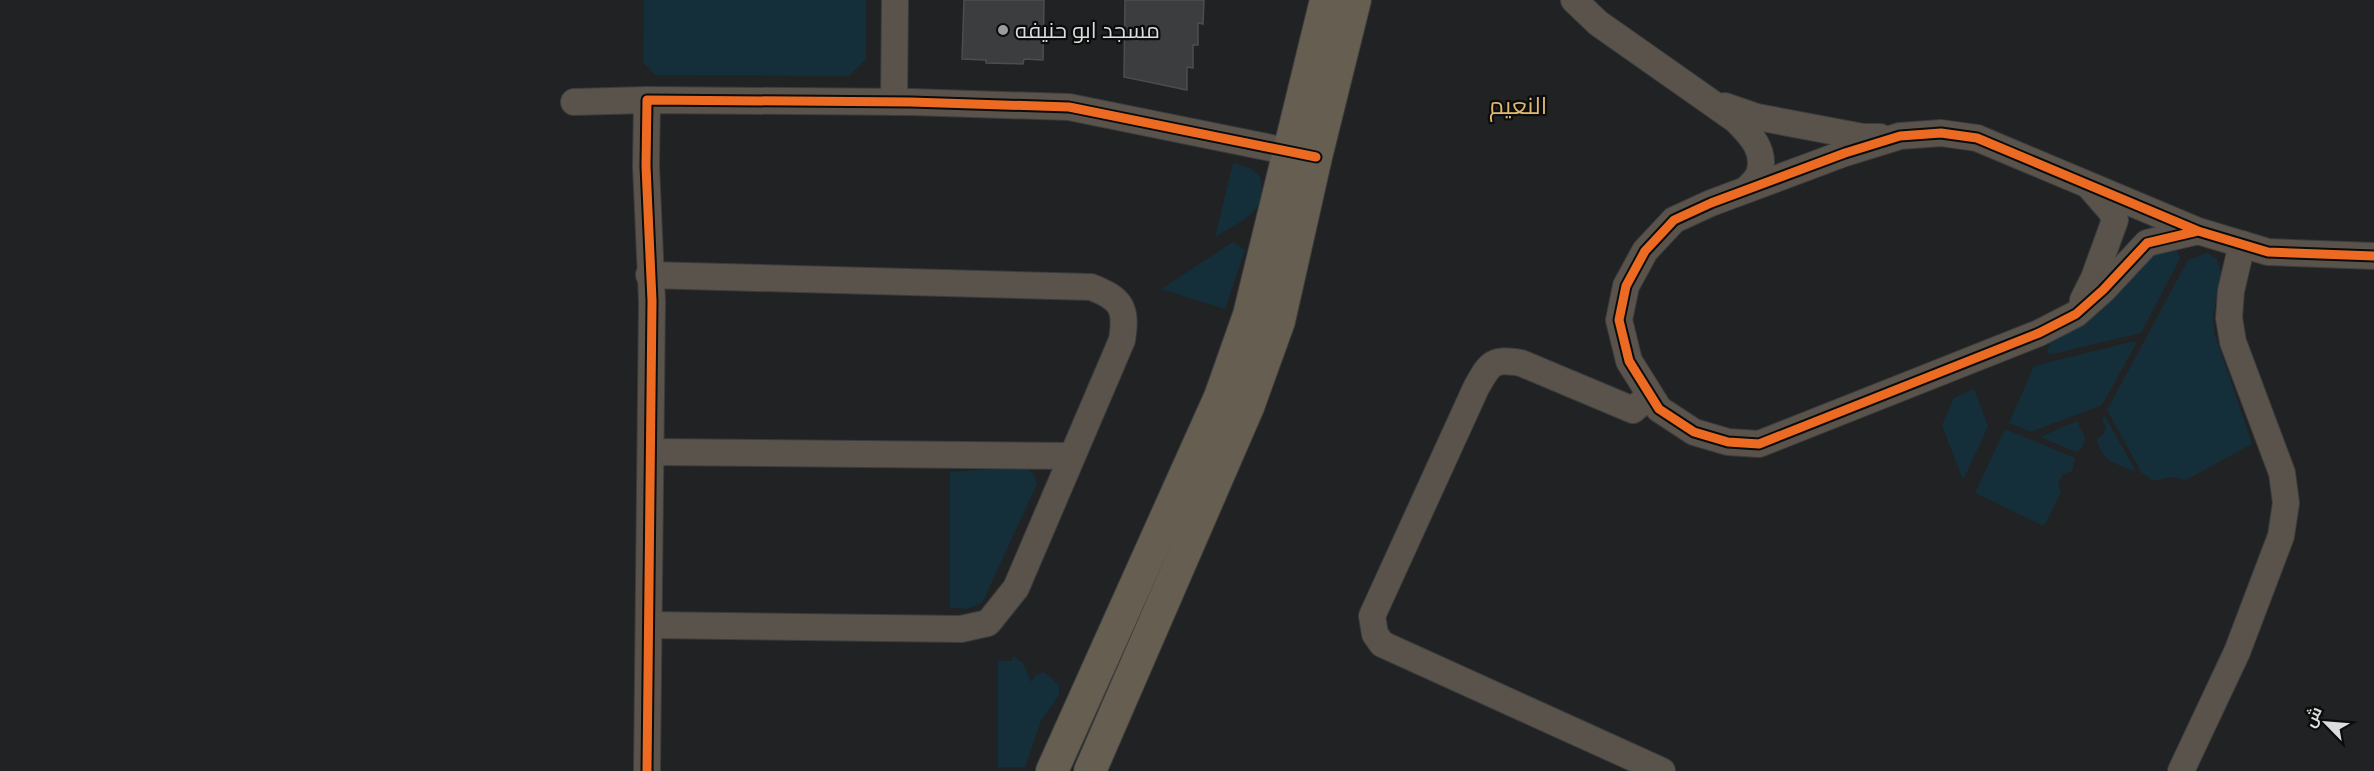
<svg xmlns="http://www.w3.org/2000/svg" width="2374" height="771" font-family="Karla,Cairo,sans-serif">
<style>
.green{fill:#152f3a}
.building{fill:#3c3d3e;stroke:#4c4d4e;stroke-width:1.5}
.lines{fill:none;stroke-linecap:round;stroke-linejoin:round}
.minor-casing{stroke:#3b3c3d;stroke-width:28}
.major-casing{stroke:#3b3c3d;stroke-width:34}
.minor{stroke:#59534c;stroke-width:26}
.major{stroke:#655e51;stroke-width:32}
.cycleway-casing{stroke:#0b0c0c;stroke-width:13}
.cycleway{stroke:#ed6a23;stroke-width:9}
.poi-dot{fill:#9a9c9d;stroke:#0b0c0c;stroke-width:2}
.labels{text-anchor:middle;stroke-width:4.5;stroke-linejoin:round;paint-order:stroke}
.poi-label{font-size:22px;fill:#dbddde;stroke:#0b0c0c;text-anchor:start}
.neighbourhood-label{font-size:24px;fill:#e1b772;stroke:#0b0c0c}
</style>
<rect width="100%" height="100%" fill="#212223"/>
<g class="green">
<polygon points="644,0 866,0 866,59 849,76 655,75 643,62"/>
<path d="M1233 163 1250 168 1260 177C1270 212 1239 222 1215 237Z"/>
<polygon points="1233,242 1245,250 1225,309 1161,289"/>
<polygon points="2170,245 2177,250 2180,258 2141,333 2052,354 2047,352 2051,340 2133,266"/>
<polygon points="2207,253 2217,259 2221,273 2213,315 2214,332 2252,444 2186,480 2170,477 2154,481 2142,473 2107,410 2188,260"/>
<polygon points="2135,341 2136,344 2102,405 2031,432 2009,423 2034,366"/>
<polygon points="1974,389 1988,426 1963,480 1942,425 1954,398"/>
<path d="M2105 416 2136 472C2117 464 2102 462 2097 439L2103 435 2106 429 2102 418Z"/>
<polygon points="2077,421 2085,438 2082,448 2076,452 2040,437"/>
<polygon points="2005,429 2075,458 2072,471 2063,474 2058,483 2061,492 2044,526 1975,493"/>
<polygon points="1025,467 1034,474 1037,484 982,603 966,609 950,607 950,472"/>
<polygon points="1012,656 1023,663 1031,682 1036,675 1044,672 1059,685 1059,695 1041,721 1025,767 998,767 998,661 1012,661"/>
</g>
<g class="building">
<polygon points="964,0 1044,0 1043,60 1024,59 1023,64 986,63 986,60 962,59"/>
<polygon points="1125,0 1204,0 1203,24 1198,23 1198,45 1193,45 1193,68 1187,67 1187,90 1124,77"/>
</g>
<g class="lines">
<g class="minor-casing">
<g id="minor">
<path d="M1574 0 1598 23 1736 120C1750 134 1767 151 1759 174 1757 179 1751 185 1747 189"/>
<polyline points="574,102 647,100"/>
<polyline points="894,102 895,0"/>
<polyline points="1725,106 1757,117 1863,137 1880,137"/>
<polyline points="2198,231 2147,243 2103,290 2076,314 2039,333 1759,444 1728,442 1694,432 1659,409 1629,361 1619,320 1626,286 1645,251 1674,220 1711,203 1845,153 1900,136 1941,133 1977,138 2198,231 2268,252 2374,256"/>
<path d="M649 275 1091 287C1122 299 1127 308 1122 340L1016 588 988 623 961 629 649 625"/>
<polyline points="2083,300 2094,278 2115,220 2111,211 2090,187"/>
<path d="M1650 395 1633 410 1521 363C1492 358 1490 363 1476 388L1372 616 1375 634 1382 644 1662 771"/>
<polyline points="651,452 1072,456"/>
<polyline points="647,771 652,301 646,166 647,100 911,102 1069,107 1306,155"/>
<polyline points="2181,771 2237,652 2281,536 2286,503 2282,473 2233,342 2229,318 2231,291 2242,244"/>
</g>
</g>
<g class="major-casing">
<g id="major">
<polyline points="1052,771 1220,397 1249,315 1326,0"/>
<polyline points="1090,771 1248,407 1279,321 1316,157 1355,0"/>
</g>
</g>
<use href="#minor" class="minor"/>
<use href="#major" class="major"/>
<g class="cycleway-casing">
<g id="cycleway">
<polyline points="2198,231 2147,243 2103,290 2076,314 2039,333 1759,444 1728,442 1694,432 1659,409 1629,361 1619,320 1626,286 1645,251 1674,220 1711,203 1845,153 1900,136 1941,133 1977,138 2198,231 2268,252 2374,256"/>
<polyline points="647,771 652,301 646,166 647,100 911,102 1069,107 1316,157"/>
</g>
</g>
<use href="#cycleway" class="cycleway"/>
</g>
<circle class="poi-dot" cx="1003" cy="30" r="6"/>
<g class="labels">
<g class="poi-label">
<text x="1015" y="38">مسجد ابو حنيفه</text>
</g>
<g class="neighbourhood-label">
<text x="1518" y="114">النعيم</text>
</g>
</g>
<g transform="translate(2326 723) rotate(295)" stroke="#0b0c0c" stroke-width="4.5" paint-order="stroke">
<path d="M0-4.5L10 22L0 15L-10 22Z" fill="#dbddde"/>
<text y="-9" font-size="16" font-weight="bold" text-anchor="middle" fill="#dbddde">ش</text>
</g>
</svg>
